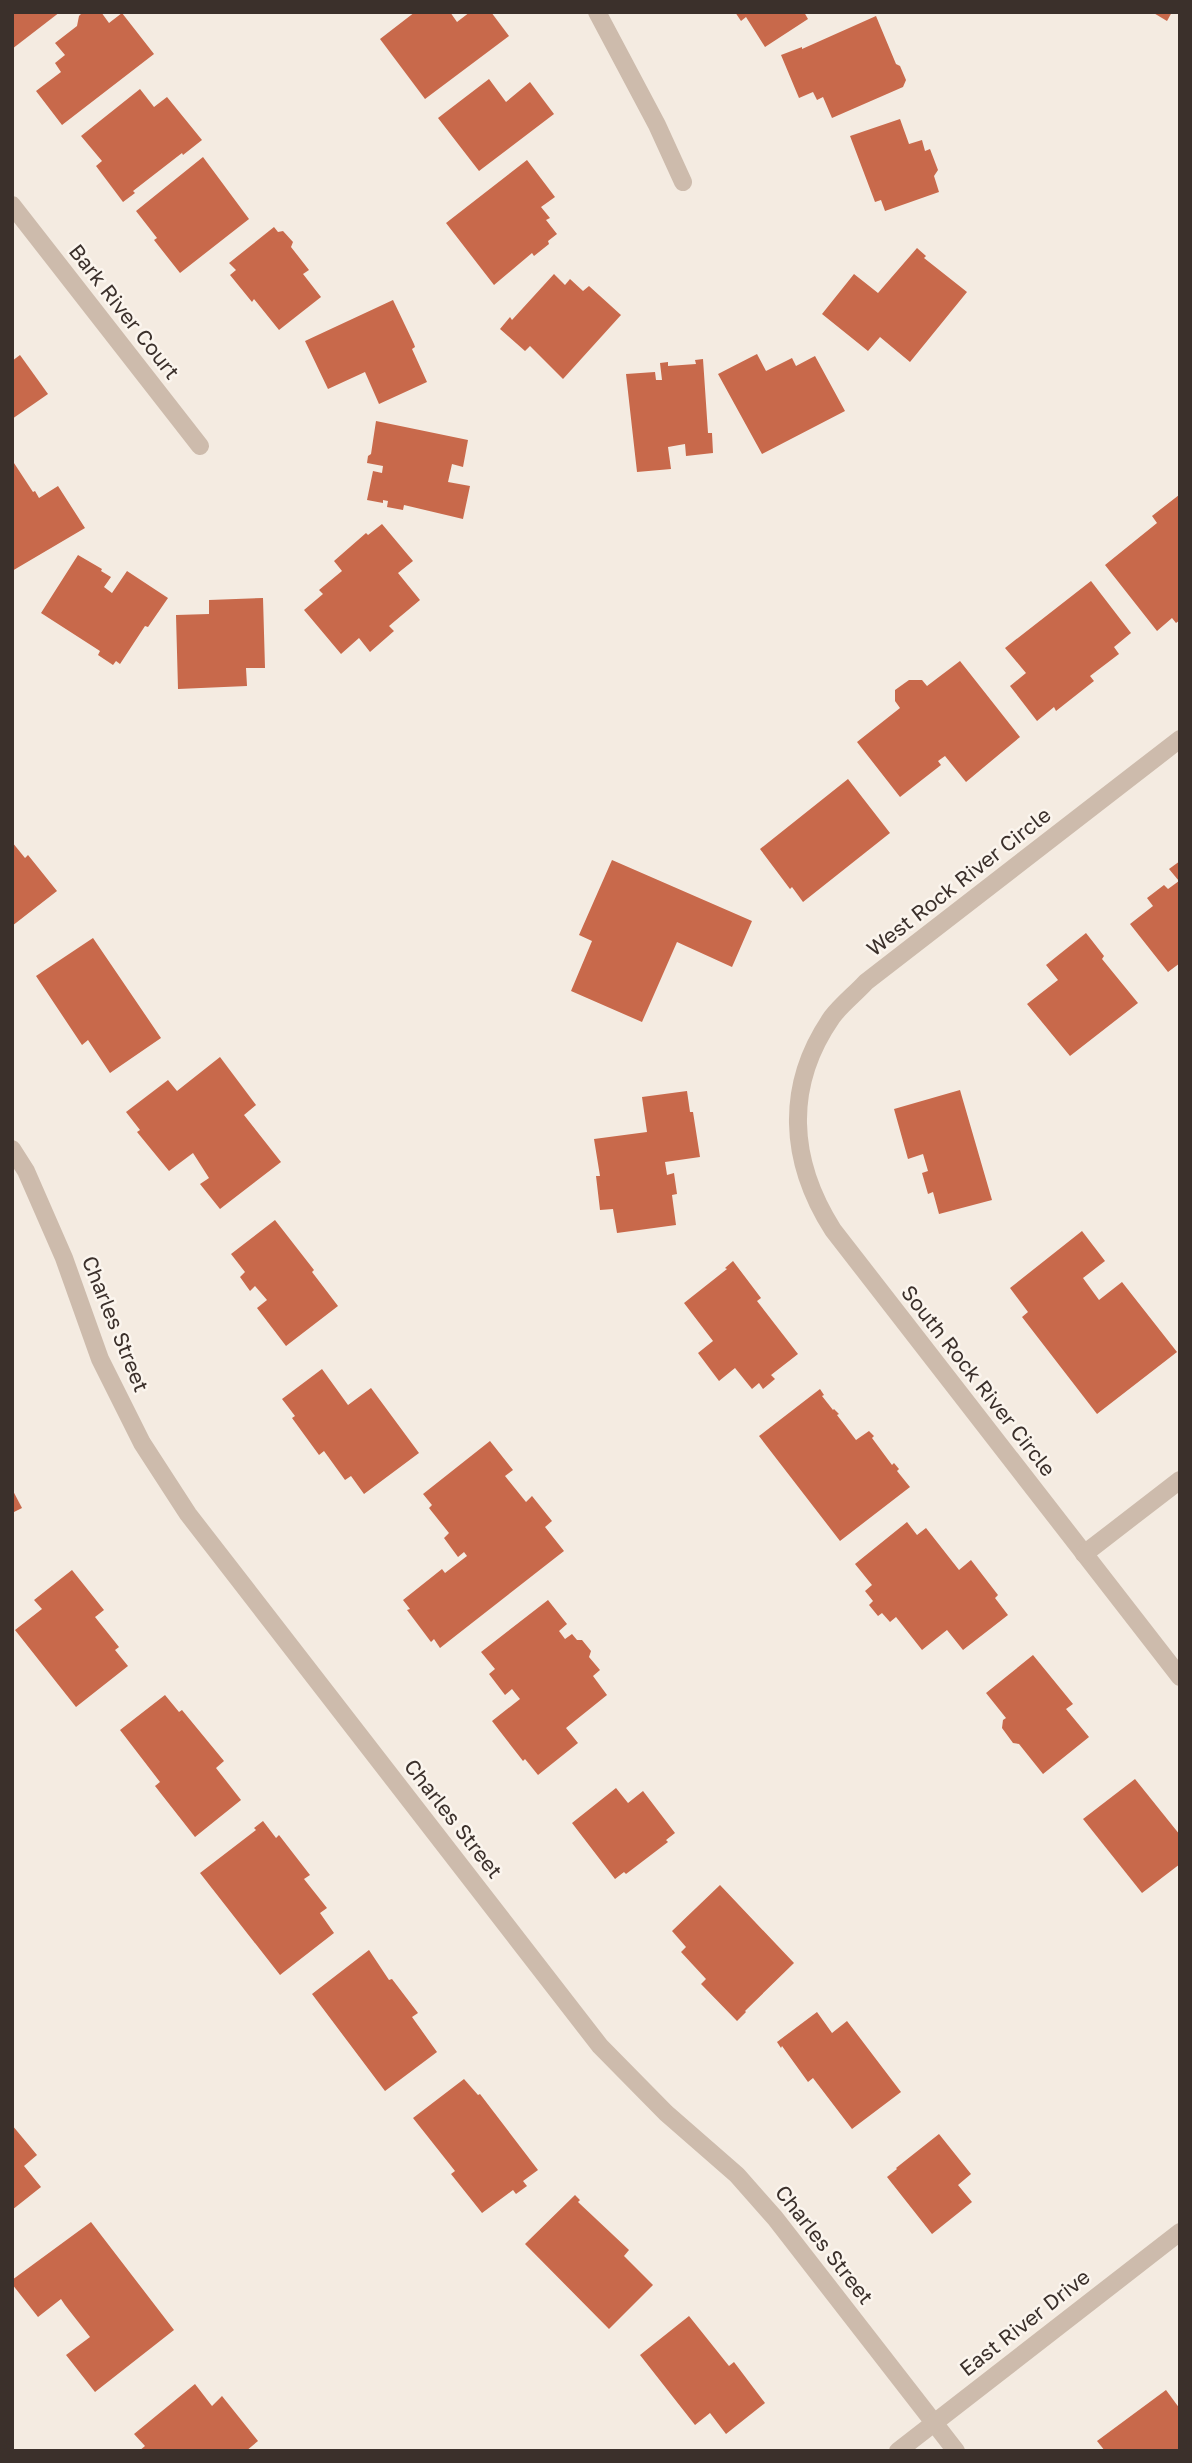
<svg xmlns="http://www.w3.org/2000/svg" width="1192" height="2463" font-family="'Golos Text',sans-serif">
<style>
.building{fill:#c8694b}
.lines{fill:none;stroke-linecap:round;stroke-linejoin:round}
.minor{stroke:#cdbbac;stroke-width:18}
.labels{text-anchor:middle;stroke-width:5;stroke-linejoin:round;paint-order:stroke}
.street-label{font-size:21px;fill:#3b302b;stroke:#fbf5ee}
</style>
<rect width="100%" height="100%" fill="#f4ebe1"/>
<g class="building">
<polygon points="12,12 60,12 12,49"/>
<polygon points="83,12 101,12 109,23 122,13 154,54 62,125 36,91 61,72 55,63 65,55 55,43 77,26 79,16"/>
<polygon points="415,12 450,12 457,22 470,12 491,12 509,36 425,99 380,39"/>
<polygon points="735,12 804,12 808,19 765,47 746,17 741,21"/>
<polygon points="1152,12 1172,12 1167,21"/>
<polygon points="876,16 896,64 900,66 906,80 903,87 832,118 823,97 817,100 813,92 799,98 781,55 802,47 802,49"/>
<polygon points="489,79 506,102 530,82 554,114 479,171 438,118"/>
<polygon points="140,89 154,107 167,97 202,140 183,155 182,153 133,191 135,193 123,202 96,166 102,161 81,136"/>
<polygon points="900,119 909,144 922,140 925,151 930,149 938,170 934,176 939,192 885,211 881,200 875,202 850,136"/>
<polygon points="203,157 249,219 180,273 154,240 157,238 136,211"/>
<polygon points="527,160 555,197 541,207 550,218 546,220 557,234 548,241 549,244 534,256 532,253 494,285 446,223"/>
<polygon points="274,227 278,232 283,231 293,242 291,247 309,270 303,274 321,297 279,330 254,299 252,302 230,275 236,270 229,263"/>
<polygon points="917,248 926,256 924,258 967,292 910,362 880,337 868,351 822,314 854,274 878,293"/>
<polygon points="554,274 565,285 570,279 583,291 589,286 621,315 563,379 530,346 525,351 500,329 510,317 512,320"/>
<polygon points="393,300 414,344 415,347 412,349 427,382 379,404 365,372 328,389 305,341"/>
<polygon points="757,354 766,371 792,358 796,366 815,356 845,411 762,454 718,374"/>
<polygon points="20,355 48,394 12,419 12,361"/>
<polygon points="703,359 708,433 712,433 713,453 686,456 685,444 668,447 671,469 637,472 626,374 655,372 656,380 662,380 660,363 668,362 668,366 696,364 695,360"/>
<polygon points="376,421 468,440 463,467 452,464 448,482 470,486 463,519 404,505 403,510 387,507 388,501 383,500 383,503 367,500 373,471 382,473 383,466 367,463 368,456 371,454"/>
<polygon points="12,460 33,492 35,491 39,498 58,486 85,528 12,571"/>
<polygon points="1179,495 1180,620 1176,623 1172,618 1157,631 1105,565 1157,523 1152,516"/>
<polygon points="382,524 413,561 398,573 420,600 389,626 394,631 370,652 359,638 341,654 304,610 323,594 319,590 342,571 334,561 366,533 368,535"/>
<polygon points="78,555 102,569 101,571 111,577 104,587 112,593 127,571 168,598 148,627 145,626 120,664 116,661 113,665 98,655 100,651 41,613"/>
<polygon points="1091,581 1131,633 1114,647 1119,654 1090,676 1094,681 1056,711 1054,707 1037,721 1010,686 1026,673 1005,648"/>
<polygon points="263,598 265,668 246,668 247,686 178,689 176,615 209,614 209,600"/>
<polygon points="960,661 1020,737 966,782 945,756 938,761 941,765 900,797 857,742 900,708 895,701 895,690 909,680 922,680 927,686"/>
<polygon points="848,779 890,833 803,902 792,887 790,889 760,849"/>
<polygon points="12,842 25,858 28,855 57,891 12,926"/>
<polygon points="612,860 752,921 732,967 677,942 642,1022 571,991 592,941 579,935"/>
<polygon points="1180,861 1180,963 1168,972 1130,924 1153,906 1147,898 1164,885 1168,889 1179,881 1169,869"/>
<polygon points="1086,933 1104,956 1102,959 1138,1003 1070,1056 1027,1004 1058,980 1046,965"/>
<polygon points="93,938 161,1038 110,1073 88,1040 82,1045 36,976"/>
<polygon points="220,1057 256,1105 244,1115 281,1162 220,1209 200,1184 209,1178 193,1153 169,1171 137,1132 140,1130 126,1112 168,1080 177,1091"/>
<polygon points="960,1090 992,1200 939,1214 933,1192 928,1194 922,1173 928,1171 923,1154 908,1159 894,1109"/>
<polygon points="687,1091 690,1112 693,1112 700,1157 665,1162 667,1175 674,1173 677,1194 672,1195 676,1225 617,1233 613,1209 600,1210 596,1176 600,1176 594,1139 647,1132 642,1097"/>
<polygon points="275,1220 314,1270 312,1272 338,1306 286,1346 257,1308 267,1300 255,1286 250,1291 240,1277 245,1272 231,1254"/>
<polygon points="1082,1231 1105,1261 1083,1278 1099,1300 1122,1282 1177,1352 1097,1414 1022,1317 1028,1312 1010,1288"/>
<polygon points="733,1261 761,1298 757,1301 798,1354 771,1375 775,1379 763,1389 759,1383 752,1389 735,1368 719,1381 698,1353 713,1341 684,1303 727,1269 725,1268"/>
<polygon points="322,1369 348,1405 371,1388 419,1453 364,1494 351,1476 345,1480 324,1451 319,1455 292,1418 295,1416 282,1399"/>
<polygon points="820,1389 824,1395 822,1396 833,1410 834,1409 839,1414 837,1415 856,1440 869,1431 874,1436 872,1438 892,1465 894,1463 899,1469 897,1471 910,1487 840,1541 759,1436"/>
<polygon points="490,1441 513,1470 505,1476 526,1502 532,1496 552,1521 545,1527 564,1551 440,1648 434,1639 431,1642 407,1610 410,1609 403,1600 442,1569 445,1573 467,1556 464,1552 458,1557 444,1538 449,1533 429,1508 432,1505 423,1494"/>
<polygon points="12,1489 22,1508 12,1513"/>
<polygon points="907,1522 917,1535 926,1528 959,1570 971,1560 998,1595 995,1598 1008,1615 963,1650 947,1630 922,1650 896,1617 890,1622 882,1613 878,1616 869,1605 873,1601 865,1591 872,1585 855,1564"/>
<polygon points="72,1570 104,1610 95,1617 119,1647 115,1650 128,1666 76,1707 15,1630 42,1609 34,1600"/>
<polygon points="548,1600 567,1624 559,1631 565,1639 572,1634 577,1640 582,1640 591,1651 589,1657 600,1670 593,1676 607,1695 566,1728 578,1743 538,1775 525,1759 523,1761 492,1721 520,1699 512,1689 505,1695 489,1674 495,1669 481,1652"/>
<polygon points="1033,1655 1073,1704 1066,1709 1089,1737 1043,1774 1019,1744 1013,1743 1002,1728 1003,1720 1006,1718 986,1693"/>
<polygon points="165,1695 179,1712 182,1710 224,1761 216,1768 241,1800 195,1837 155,1786 160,1782 120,1730"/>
<polygon points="1135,1779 1180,1835 1180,1864 1142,1893 1083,1819"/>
<polygon points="616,1788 628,1803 643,1791 675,1833 666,1840 668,1842 626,1874 624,1872 615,1879 572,1823"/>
<polygon points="263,1821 276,1838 279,1835 310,1875 304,1879 327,1908 320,1913 334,1933 280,1975 200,1873 256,1830 254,1828"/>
<polygon points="720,1885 794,1963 745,2011 746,2012 737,2021 701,1984 706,1979 681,1952 686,1947 672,1931"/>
<polygon points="369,1950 389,1980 392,1979 418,2013 412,2017 437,2052 385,2091 312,1994"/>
<polygon points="817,2012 832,2033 847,2021 901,2092 852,2129 813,2078 808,2082 782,2046 781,2048 777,2042"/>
<polygon points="464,2079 478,2095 480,2094 538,2170 523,2181 527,2186 516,2194 513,2190 482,2213 451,2174 455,2171 413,2118"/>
<polygon points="12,2125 37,2155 24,2166 41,2187 12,2210"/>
<polygon points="939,2134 971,2174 958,2185 972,2202 932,2234 887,2177 897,2169 896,2168"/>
<polygon points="575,2195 580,2200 578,2202 629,2250 624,2256 653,2285 609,2329 525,2244"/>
<polygon points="91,2222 174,2330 95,2392 66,2355 90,2337 65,2305 61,2299 38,2317 12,2284 12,2280"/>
<polygon points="689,2316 729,2366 734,2362 765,2403 726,2434 710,2413 695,2425 640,2355"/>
<polygon points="195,2384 212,2406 222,2396 258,2441 246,2451 139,2451 145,2446 134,2434"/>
<polygon points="1166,2390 1180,2409 1180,2451 1105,2451 1097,2441"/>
</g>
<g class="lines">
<g class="minor">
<polyline points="597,12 657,125 683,182"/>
<polyline points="12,205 200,446"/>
<path d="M1180 739 866 982C855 994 841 1005 832 1017 784 1086 789 1161 833 1230L1180 1677"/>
<polyline points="12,1149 26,1171 64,1258 100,1359 142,1443 188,1514 600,2046 666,2113 737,2175 775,2218 956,2451"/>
<polyline points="1084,1554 1180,1480"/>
<polyline points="898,2451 1180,2232"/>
</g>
</g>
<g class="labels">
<g class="street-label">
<text transform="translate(124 312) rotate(52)" y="7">Bark River Court</text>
<text transform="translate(959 882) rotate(-38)" y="7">West Rock River Circle</text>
<text transform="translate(115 1324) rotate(68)" y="7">Charles Street</text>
<text transform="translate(978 1381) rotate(52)" y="7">South Rock River Circle</text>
<text transform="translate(453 1819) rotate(52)" y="7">Charles Street</text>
<text transform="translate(824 2245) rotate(52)" y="7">Charles Street</text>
<text transform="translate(1025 2323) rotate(-38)" y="7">East River Drive</text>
</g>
</g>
<rect width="1192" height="2463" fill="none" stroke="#3b302b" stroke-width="28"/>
</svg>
